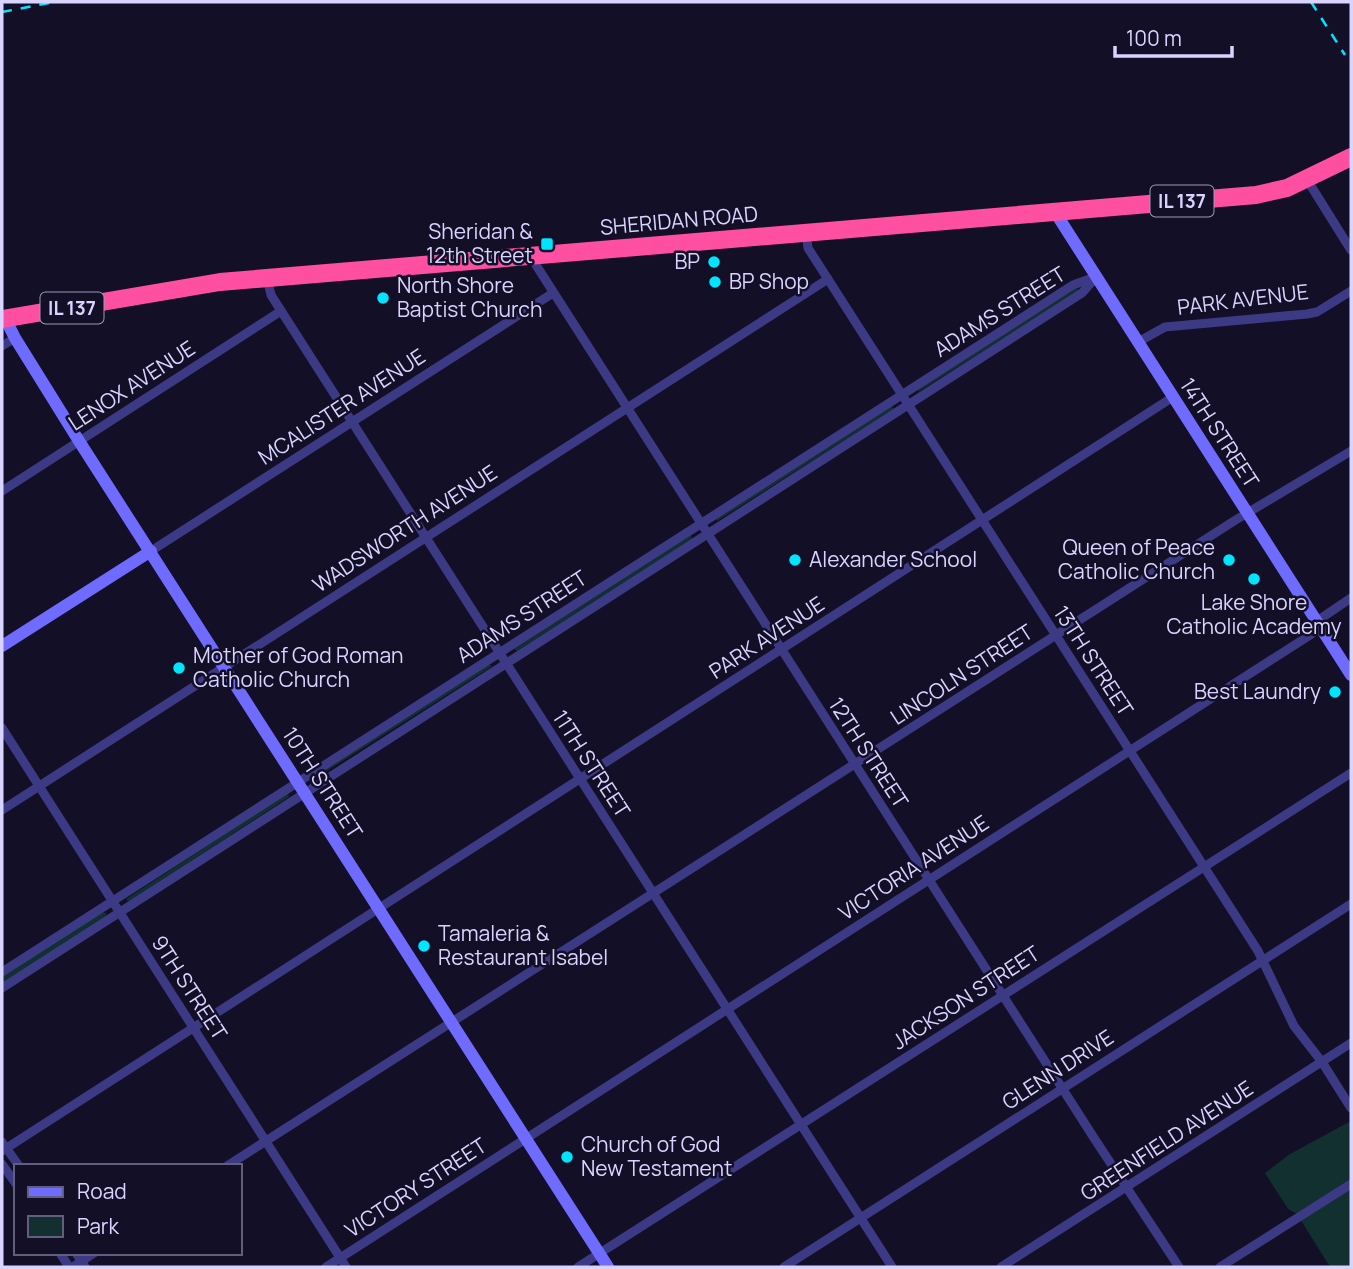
<svg xmlns="http://www.w3.org/2000/svg" width="1353" height="1269" font-family="Manrope,sans-serif">
<style>
.green{fill:#12302f}
.lines{fill:none;stroke-linecap:round;stroke-linejoin:round}
.street{stroke:#3d3a85;stroke-width:9}
.secondary{stroke:#6f6bff;stroke-width:12}
.highway{stroke:#ff4fa3;stroke-width:18}
.rail{stroke:#00e5ff;stroke-width:2.5;stroke-dasharray:10 9;stroke-linecap:butt}
.poi-dot{fill:#00e5ff;stroke:#130f26;stroke-width:2.5}
.labels{text-anchor:middle;stroke-width:5;stroke-linejoin:round;paint-order:stroke}
.shield{fill:#130f26;stroke:#9e99be;stroke-width:2}
.shield-label{font-size:19px;font-weight:bold;fill:#d9d4ff}
.street-label{font-size:21px;fill:#d9d4ff;stroke:#130f26}
.poi-label{font-size:21px;fill:#d9d4ff;stroke:#130f26;text-anchor:start}
</style>
<rect width="100%" height="100%" fill="#130f26"/>
<g class="green">
<polygon points="1076,288 1080,290 918,392 918,389"/>
<polygon points="891,406 894,409 717,521 716,519"/>
<polygon points="691,535 692,539 517,651 514,649"/>
<polygon points="488,665 491,665 491,667 314,779 313,777"/>
<polygon points="288,793 289,797 131,900 128,901 126,899"/>
<polygon points="102,912 106,913 106,916 2,984 2,977"/>
<polygon points="1351,1121 1351,1267 1330,1267 1297,1214 1288,1209 1265,1173 1290,1154"/>
</g>
<g class="lines">
<g class="street">
<polyline points="1306,178 1351,250"/>
<polyline points="806,232 808,248 1258,951 1294,1026 1322,1062 1351,1108"/>
<polyline points="534,255 536,265 1094,1138 1179,1267"/>
<polyline points="267,278 271,295 892,1267"/>
<polyline points="1138,342 1165,327 1307,314 1317,312 1351,291"/>
<polyline points="2,346 15,338"/>
<polyline points="2,491 281,311"/>
<polyline points="151,551 553,293"/>
<polyline points="1317,621 1351,598"/>
<polyline points="2,728 346,1267"/>
<polyline points="2,810 828,279"/>
<polyline points="2,972 1073,285 1095,277"/>
<polyline points="2,988 1082,293 1096,277"/>
<polyline points="2,1142 19,1166"/>
<polyline points="2,1151 1173,397"/>
<polyline points="2,1164 16,1184"/>
<polyline points="227,1166 1234,521 1351,451"/>
<polyline points="60,1253 69,1267"/>
<polyline points="76,1253 85,1267"/>
<polyline points="73,1267 94,1253"/>
<polyline points="326,1267 1321,628"/>
<polyline points="578,1267 1351,773"/>
<polyline points="784,1267 1351,904"/>
<polyline points="1001,1267 1351,1043"/>
<polyline points="1220,1267 1351,1184"/>
</g>
<g class="secondary">
<polyline points="1055,212 1351,675"/>
<polyline points="5,318 15,338 79,441 608,1267"/>
<polyline points="2,646 151,551"/>
</g>
<polyline class="highway" points="2,319 220,282 1256,195 1287,188 1351,157"/>
<g class="rail">
<polyline points="1311,2 1345,55"/>
<polyline points="2,12 54,2"/>
</g>
</g>
<g class="poi-dot">
<rect x="540" y="237" width="14" height="14" rx="3.5"/>
<circle cx="714" cy="262" r="7"/>
<circle cx="715" cy="282" r="7"/>
<circle cx="383" cy="298" r="7"/>
<circle cx="795" cy="560" r="7"/>
<circle cx="1229" cy="560" r="7"/>
<circle cx="1254" cy="579" r="7"/>
<circle cx="179" cy="668" r="7"/>
<circle cx="1335" cy="692" r="7"/>
<circle cx="424" cy="946" r="7"/>
<circle cx="567" cy="1157" r="7"/>
</g>
<g class="labels">
<g class="shield">
<rect x="1150.5" y="185.5" width="63" height="31" rx="5"/>
<rect x="40.5" y="292.5" width="63" height="31" rx="5"/>
</g>
<g class="shield-label">
<text x="1182" y="208">IL 137</text>
<text x="72" y="315">IL 137</text>
</g>
<g class="street-label">
<text transform="translate(679 221) rotate(-5)" y="7">SHERIDAN ROAD</text>
<text transform="translate(1243 300) rotate(-7)" y="7">PARK AVENUE</text>
<text transform="translate(1000 312) rotate(-32)" y="7">ADAMS STREET</text>
<text transform="translate(132 386) rotate(-33)" y="7">LENOX AVENUE</text>
<text transform="translate(342 407) rotate(-33)" y="7">MCALISTER AVENUE</text>
<text transform="translate(1219 433) rotate(57)" y="7">14TH STREET</text>
<text transform="translate(405 529) rotate(-33)" y="7">WADSWORTH AVENUE</text>
<text transform="translate(522 617) rotate(-33)" y="7">ADAMS STREET</text>
<text transform="translate(767 638) rotate(-33)" y="7">PARK AVENUE</text>
<text transform="translate(1093 661) rotate(57)" y="7">13TH STREET</text>
<text transform="translate(962 675) rotate(-33)" y="7">LINCOLN STREET</text>
<text transform="translate(868 753) rotate(57)" y="7">12TH STREET</text>
<text transform="translate(591 764) rotate(57)" y="7">11TH STREET</text>
<text transform="translate(322 783) rotate(57)" y="7">10TH STREET</text>
<text transform="translate(914 868) rotate(-33)" y="7">VICTORIA AVENUE</text>
<text transform="translate(189 988) rotate(57)" y="7">9TH STREET</text>
<text transform="translate(966 998) rotate(-33)" y="7">JACKSON STREET</text>
<text transform="translate(1058 1070) rotate(-33)" y="7">GLENN DRIVE</text>
<text transform="translate(1167 1141) rotate(-33)" y="7">GREENFIELD AVENUE</text>
<text transform="translate(416 1188) rotate(-33)" y="7">VICTORY STREET</text>
</g>
<g class="poi-label">
<text x="533" y="239" text-anchor="end">Sheridan &amp;<tspan x="533" dy="24">12th Street</tspan></text>
<text x="700" y="269" text-anchor="end">BP</text>
<text x="729" y="289">BP Shop</text>
<text x="397" y="293">North Shore<tspan x="397" dy="24">Baptist Church</tspan></text>
<text x="1215" y="555" text-anchor="end">Queen of Peace<tspan x="1215" dy="24">Catholic Church</tspan></text>
<text x="809" y="567">Alexander School</text>
<text x="1254" y="610" text-anchor="middle">Lake Shore<tspan x="1254" dy="24">Catholic Academy</tspan></text>
<text x="193" y="663">Mother of God Roman<tspan x="193" dy="24">Catholic Church</tspan></text>
<text x="1321" y="699" text-anchor="end">Best Laundry</text>
<text x="438" y="941">Tamaleria &amp;<tspan x="438" dy="24">Restaurant Isabel</tspan></text>
<text x="581" y="1152">Church of God<tspan x="581" dy="24">New Testament</tspan></text>
</g>
</g>
<rect width="1353" height="1269" fill="none" stroke="#d9d4ff" stroke-width="7"/>
<rect x="14" y="1164" width="228" height="91" fill="#130f26" stroke="#625e7d" stroke-width="2"/>
<rect x="28" y="1187" width="35" height="10" fill="#6f6bff" stroke="#625e7d" stroke-width="2"/>
<text x="77" y="1199" font-size="21" fill="#d9d4ff">Road</text>
<rect x="28" y="1216" width="35" height="21" fill="#12302f" stroke="#625e7d" stroke-width="2"/>
<text x="77" y="1234" font-size="21" fill="#d9d4ff">Park</text>
<path d="M1115 46v10h117v-10" fill="none" stroke="#d9d4ff" stroke-width="3.5"/>
<text x="1126" y="46" font-size="21" fill="#d9d4ff" stroke="#130f26" stroke-width="5" paint-order="stroke">100 m</text>
</svg>
